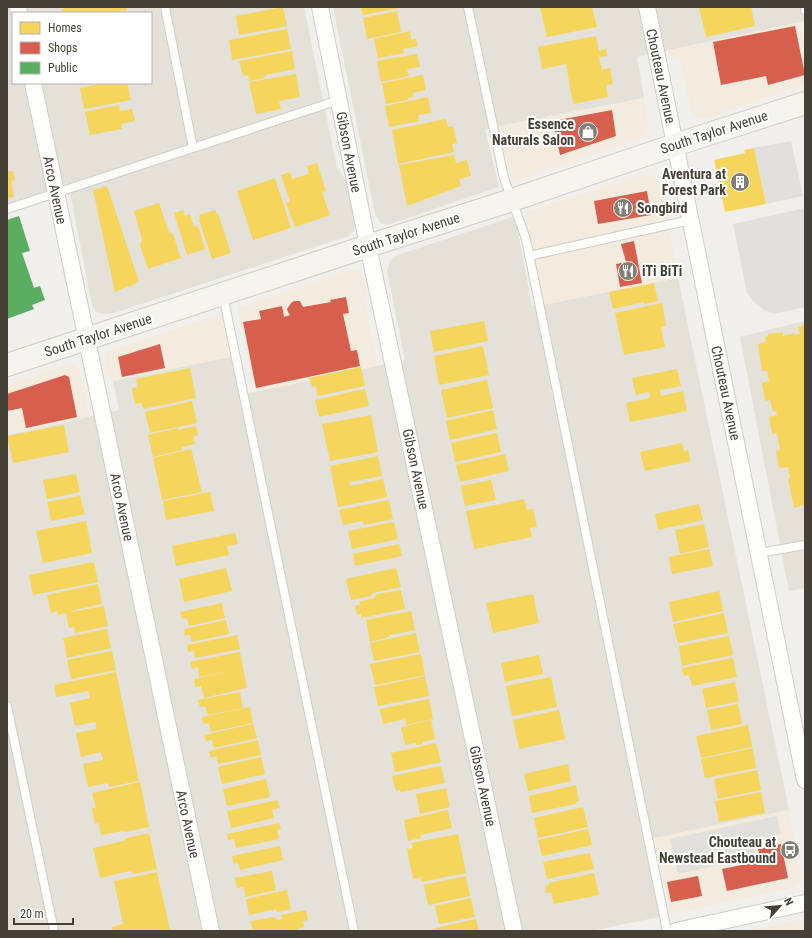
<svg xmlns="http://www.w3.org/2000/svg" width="812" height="938" font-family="'Roboto Condensed',sans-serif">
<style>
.residential{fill:#e4e1d8;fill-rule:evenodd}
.commercial{fill:#f2ebde}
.parking{fill:#e2e0dc}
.homes{fill:#f6d55c}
.shops{fill:#d6604d}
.public{fill:#5aae61}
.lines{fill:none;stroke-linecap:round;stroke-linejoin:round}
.lane-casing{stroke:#cecdc8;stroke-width:10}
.street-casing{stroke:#cecdc8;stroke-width:18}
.secondary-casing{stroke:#cfccc2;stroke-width:24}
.lane{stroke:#fdfdfc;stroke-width:8}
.street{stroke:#fdfdfc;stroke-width:16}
.secondary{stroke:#f6f4ef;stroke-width:22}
.labels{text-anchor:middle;stroke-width:4;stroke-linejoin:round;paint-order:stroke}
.street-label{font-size:14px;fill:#464137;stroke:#fff}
.poi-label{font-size:14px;font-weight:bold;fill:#464137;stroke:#fff;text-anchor:end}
</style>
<rect width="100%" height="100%" fill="#f0efeb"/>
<g class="residential">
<path d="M7 7H304L337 168 347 182 355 226 353 232 348 236 114 313 102 314 96 312 92 305 68 183 7 204ZM13 13H151V83H13Z"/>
<polygon points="333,7 805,7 805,21 637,57 644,98 485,129 499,187 387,225 381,223 375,214"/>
<polygon points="515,216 532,306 678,278 789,810 644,840 659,917 591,931 7,931 7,435 119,410 113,381 235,356 244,394 405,360 387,271 390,261 398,255"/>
<polygon points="805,321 805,588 789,591 740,337"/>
</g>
<g class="commercial">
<polygon points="800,22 805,51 805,84 708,118 699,118 692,112 679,58 671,59 669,50"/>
<polygon points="644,98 649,128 645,137 512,182 499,126"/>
<polygon points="644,174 655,177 660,186 678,278 544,305 526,212"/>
<polygon points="349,270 358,270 364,277 366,288 364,300 378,366 255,392 238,308"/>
<polygon points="227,312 235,356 113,381 109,376 105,367 105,358 109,351"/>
<polygon points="69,364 76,364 80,371 89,417 7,435 7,385"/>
<polygon points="789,810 801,878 800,883 796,887 670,914 654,838"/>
<polygon points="799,920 805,921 805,931 750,931"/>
</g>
<g class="parking">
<polygon points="791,141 803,196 766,204 754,148"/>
<polygon points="805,208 805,307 774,314 764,310 755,303 747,293 733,224"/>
<polygon points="777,816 781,834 752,841 756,857 678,874 670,839"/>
</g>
<g class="homes">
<polygon points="71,7 127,7 127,10 120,11 121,13 62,13 62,9"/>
<polygon points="283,7 287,26 239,35 236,16"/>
<polygon points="361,7 399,7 399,8 363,15"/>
<polygon points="540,7 592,7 597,27 547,37"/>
<polygon points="699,7 751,7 755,26 706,37"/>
<polygon points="397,11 401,32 367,39 363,18"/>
<polygon points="287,29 291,49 232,60 229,40"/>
<polygon points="410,31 411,40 416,39 418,46 403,49 404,53 378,58 374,39"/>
<polygon points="596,36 599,51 606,49 607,56 599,57 602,70 610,68 613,84 606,85 608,97 573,104 566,64 542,69 538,47"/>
<polygon points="292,51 295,69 266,75 264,78 249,81 248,75 243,76 239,61"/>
<polygon points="417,54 420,67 407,69 409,76 381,82 377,61"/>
<polygon points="296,74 300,97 279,101 281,109 256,114 249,82"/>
<polygon points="423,75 426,90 413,93 413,97 408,98 408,100 386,104 382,83"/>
<polygon points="106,83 127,83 131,100 84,109 80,88"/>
<polygon points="428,97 431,113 418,115 419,121 389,127 385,106"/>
<polygon points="119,105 120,111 132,109 135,121 121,124 122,129 90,135 85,112"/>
<polygon points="446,119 448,127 453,126 457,143 452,144 454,152 398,164 392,130"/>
<polygon points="754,148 766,204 725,212 714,160 745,153 744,150"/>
<polygon points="454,155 456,163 467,160 471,176 459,179 461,186 407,206 399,165"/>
<polygon points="317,163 326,191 322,192 330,215 295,227 286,203 290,202 281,175 290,172 292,179 309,174 307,166"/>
<polygon points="7,171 13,171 15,180 11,181 14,197 7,198"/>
<polygon points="275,178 291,228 253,240 237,191"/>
<polygon points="107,186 139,282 115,292 93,190"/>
<polygon points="159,203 169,232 173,234 181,258 148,269 140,245 142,240 134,211"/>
<polygon points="183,210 185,216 190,214 194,227 198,226 205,249 187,255 174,213"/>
<polygon points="215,210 217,214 218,213 231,253 212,259 199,220 200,219 199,215"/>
<polygon points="654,283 658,301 645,304 644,302 613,309 609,292"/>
<polygon points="662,303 666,326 661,327 665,347 624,355 615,313"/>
<polygon points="484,321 488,341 434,352 430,331"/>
<polygon points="805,325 805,506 804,505 794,508 788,479 790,478 788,467 779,468 776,451 780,450 777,433 772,434 769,417 777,415 776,411 773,411 770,400 765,401 762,383 769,381 767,371 762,371 758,344 766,342 765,337 768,336 768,334 783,332 783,336 794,333 795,335 800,334 798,327"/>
<polygon points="483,346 489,375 439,385 434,356"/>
<polygon points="361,367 365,386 317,396 316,386 312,387 309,378"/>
<polygon points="190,368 196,398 143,409 141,403 135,404 132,388 138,387 136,379"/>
<polygon points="677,369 681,386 660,390 661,396 683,391 687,411 630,422 626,403 650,398 649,392 636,395 632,378"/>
<polygon points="487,380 493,408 447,418 441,390"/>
<polygon points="365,389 369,406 319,417 315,400"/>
<polygon points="192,401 197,423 150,433 145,412"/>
<polygon points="493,410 497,429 450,440 446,421"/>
<polygon points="371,415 378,452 330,461 322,424"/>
<polygon points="64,425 69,452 13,463 7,436"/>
<polygon points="196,426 198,435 193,437 195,444 182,447 182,450 153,457 148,435 178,428 178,430"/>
<polygon points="497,433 501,452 455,462 451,443"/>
<polygon points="682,443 684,451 688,450 691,461 645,471 640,452"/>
<polygon points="191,449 202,492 162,500 153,458"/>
<polygon points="505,454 509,471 460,482 456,465"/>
<polygon points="378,456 382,476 349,482 350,486 383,479 387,497 338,507 330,466"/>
<polygon points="76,474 80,492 47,499 43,480"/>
<polygon points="491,480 496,500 465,506 461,486"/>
<polygon points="210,492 214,511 166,520 163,501"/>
<polygon points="80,496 85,514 51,521 47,502"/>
<polygon points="524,499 527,510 533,509 537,527 530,528 532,537 474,549 466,511"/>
<polygon points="389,500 393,519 364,525 363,521 343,525 339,510"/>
<polygon points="699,504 703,520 658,530 655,514"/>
<polygon points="86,521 92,553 43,563 36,531"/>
<polygon points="394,522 398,539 352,549 348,531"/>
<polygon points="704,524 709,547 680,554 675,530"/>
<polygon points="235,533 238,544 227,546 229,555 176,566 172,546"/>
<polygon points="399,544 402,556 355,566 353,554"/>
<polygon points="709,549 713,566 672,574 669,557"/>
<polygon points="94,562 98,582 33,595 29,575"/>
<polygon points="226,568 232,591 184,602 179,579"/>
<polygon points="396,568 401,587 373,593 371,596 351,600 346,579"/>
<polygon points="98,584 102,604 74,610 71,612 104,606 108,626 75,633 74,627 69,628 66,613 58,615 57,611 51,613 47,595"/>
<polygon points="401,590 405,609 361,618 361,614 357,615 355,606 360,605 359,602 374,598 377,594"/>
<polygon points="719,591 723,611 673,622 669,602"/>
<polygon points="533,594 539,623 493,633 486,603"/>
<polygon points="222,603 225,618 189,626 187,618 182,619 180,612"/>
<polygon points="411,611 415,630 390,635 387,638 370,642 366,620"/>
<polygon points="724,613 728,633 678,643 673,624"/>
<polygon points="226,620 229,634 192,642 190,635 185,636 184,629"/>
<polygon points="107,629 111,648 67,658 63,638"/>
<polygon points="416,633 420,652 374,661 370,643"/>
<polygon points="237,635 240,649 195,658 194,651 188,652 187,645"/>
<polygon points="729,636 733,655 682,666 679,646"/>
<polygon points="112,651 116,670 71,679 67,660"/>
<polygon points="240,652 247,688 204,698 201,686 195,687 194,679 229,671 199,677 198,667 192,669 190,662"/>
<polygon points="421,654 425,675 375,685 370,664"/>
<polygon points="539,655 543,674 505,682 501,663"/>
<polygon points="733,658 737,677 692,686 689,675 684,676 682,668"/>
<polygon points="116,672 139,781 109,787 108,783 88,787 83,764 103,760 101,752 81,757 76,733 96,729 96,725 95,722 75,726 70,703 90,698 88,691 56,697 54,685"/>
<polygon points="425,676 429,696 378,706 374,687"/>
<polygon points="551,677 557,707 512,716 506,686"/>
<polygon points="735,682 739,701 706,708 702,689"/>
<polygon points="240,692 243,708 208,715 205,706 200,707 198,700"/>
<polygon points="429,699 433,719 406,725 405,719 383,724 380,709"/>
<polygon points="738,704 742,724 711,730 707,710"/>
<polygon points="250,707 253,723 211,732 209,723 203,724 202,717"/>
<polygon points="559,710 565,739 519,749 513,720"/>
<polygon points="431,720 435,739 422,742 423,744 416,745 416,743 405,745 401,727"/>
<polygon points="253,724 257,738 214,748 212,740 206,741 204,735"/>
<polygon points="748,725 752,747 701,758 696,736"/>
<polygon points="258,740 261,755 218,764 216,756 211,758 209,751"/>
<polygon points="436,743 441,762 395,772 391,753"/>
<polygon points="753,748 756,768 705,778 701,759"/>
<polygon points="261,757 265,774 222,784 218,767"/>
<polygon points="568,764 571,781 528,791 524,774"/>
<polygon points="441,766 445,783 401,792 400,790 396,791 392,776"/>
<polygon points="757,770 761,790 718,799 714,779"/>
<polygon points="266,779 270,797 227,806 223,789"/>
<polygon points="140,782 149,827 125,832 122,831 101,835 99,823 95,824 92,808 96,808 92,793"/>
<polygon points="576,785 579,801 576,802 576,804 532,813 529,796"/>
<polygon points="446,788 450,807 420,814 416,794"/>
<polygon points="761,792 765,813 719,822 715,801"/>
<polygon points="277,800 280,808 272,810 274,818 231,828 227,811"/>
<polygon points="583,807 588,827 538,838 534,818"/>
<polygon points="448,810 452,828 420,835 421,838 408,841 404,820"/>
<polygon points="279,823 281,829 277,830 279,839 236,848 234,839 228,840 227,834"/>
<polygon points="588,829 592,845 542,856 538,840"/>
<polygon points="149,833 157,869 134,874 130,871 100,878 93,848 124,841 126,838"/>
<polygon points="458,834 466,873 421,882 421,877 413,879 407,849 413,848 411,843"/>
<polygon points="280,846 283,860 240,870 238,863 234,864 232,856"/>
<polygon points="590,853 594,869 547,879 543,862"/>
<polygon points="272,871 276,890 245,897 244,887 237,888 235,878"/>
<polygon points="157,872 170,930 113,931 112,927 123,924 114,881"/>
<polygon points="594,873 599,895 554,904 551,892 546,893 545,886 549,885 549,883"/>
<polygon points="466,876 470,896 428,905 424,885"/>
<polygon points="287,890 291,909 277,912 276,909 249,915 246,899"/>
<polygon points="471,898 475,917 439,924 435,906"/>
<polygon points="306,910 308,920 303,921 304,927 297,929 296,931 253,931 251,921 274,917 278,920 282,919 281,915"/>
<polygon points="476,919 479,931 432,931 432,929"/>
</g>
<g class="shops">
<polygon points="795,26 805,75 768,85 766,76 721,85 713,42"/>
<polygon points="612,110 616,136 560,155 553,121"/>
<polygon points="647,191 651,215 598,224 594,201"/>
<polygon points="634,241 642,283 620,287 616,264 626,262 621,244"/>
<polygon points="346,297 349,313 343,314 351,351 357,350 360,366 256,388 243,322 261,319 259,311 282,306 284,317 290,315 288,312 287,309 291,303 294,301 300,301 303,307 331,302 330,300"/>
<polygon points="160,344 165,368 122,377 118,357"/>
<polygon points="65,375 69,377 77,417 26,428 22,408 7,411 7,394"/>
<polygon points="781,844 788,878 727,891 722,869 761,861 758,849"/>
<polygon points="698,876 702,896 671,902 667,882"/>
</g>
<polygon class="public" points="19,216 30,251 22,253 34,288 40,286 45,300 32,305 34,309 7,319 7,220"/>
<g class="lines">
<g class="lane-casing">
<g id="lane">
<polyline points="165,7 193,148"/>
<polyline points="468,7 504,178 526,239 667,931"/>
<polyline points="805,7 805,10"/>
<polyline points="7,209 339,100"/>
<polyline points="529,256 690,220"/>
<polyline points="223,295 354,931"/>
<polyline points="759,553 805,545"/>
<polyline points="7,706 54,931"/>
</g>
</g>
<g class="street-casing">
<g id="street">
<polyline points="18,7 19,13"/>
<polyline points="320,7 368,246 514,931"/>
<polyline points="647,7 805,780"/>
<polyline points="33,83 211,931"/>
<polyline points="676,931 805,903"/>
</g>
</g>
<g class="secondary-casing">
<polyline id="secondary" points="7,365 368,246 512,200 675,145 805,103"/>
</g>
<use href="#lane" class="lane"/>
<use href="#street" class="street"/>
<use href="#secondary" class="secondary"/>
</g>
<defs>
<g id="shop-disc" transform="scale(1)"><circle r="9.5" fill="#827e76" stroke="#fff"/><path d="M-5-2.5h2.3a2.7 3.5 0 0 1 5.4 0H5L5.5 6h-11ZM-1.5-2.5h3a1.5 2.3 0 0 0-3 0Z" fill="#fff"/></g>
<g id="building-disc" transform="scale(1)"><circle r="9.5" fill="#827e76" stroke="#fff"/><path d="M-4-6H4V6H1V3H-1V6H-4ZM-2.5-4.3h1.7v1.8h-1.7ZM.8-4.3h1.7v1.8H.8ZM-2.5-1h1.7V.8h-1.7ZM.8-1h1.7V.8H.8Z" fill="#fff"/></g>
<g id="restaurant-disc" transform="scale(1)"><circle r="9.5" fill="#827e76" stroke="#fff"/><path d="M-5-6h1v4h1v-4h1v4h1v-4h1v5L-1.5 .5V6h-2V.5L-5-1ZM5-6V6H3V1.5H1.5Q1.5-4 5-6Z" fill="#fff"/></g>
<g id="bus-disc" transform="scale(1)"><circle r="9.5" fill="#827e76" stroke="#fff"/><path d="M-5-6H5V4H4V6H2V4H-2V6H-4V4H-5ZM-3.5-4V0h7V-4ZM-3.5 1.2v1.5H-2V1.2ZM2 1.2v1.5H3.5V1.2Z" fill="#fff"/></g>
</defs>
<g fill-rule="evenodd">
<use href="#shop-disc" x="588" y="132"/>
<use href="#building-disc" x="740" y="182"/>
<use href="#restaurant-disc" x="623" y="208"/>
<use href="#restaurant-disc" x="628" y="271"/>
<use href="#bus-disc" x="790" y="850"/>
</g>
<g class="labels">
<g class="street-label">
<text transform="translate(661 76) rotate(78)" y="5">Chouteau Avenue</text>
<text transform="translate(714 132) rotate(-18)" y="5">South Taylor Avenue</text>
<text transform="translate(349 152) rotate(79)" y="5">Gibson Avenue</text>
<text transform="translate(55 190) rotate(78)" y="5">Arco Avenue</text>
<text transform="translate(406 234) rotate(-18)" y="5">South Taylor Avenue</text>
<text transform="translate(98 335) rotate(-18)" y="5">South Taylor Avenue</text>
<text transform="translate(726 393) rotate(78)" y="5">Chouteau Avenue</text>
<text transform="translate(416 469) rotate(78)" y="5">Gibson Avenue</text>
<text transform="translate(122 507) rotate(78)" y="5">Arco Avenue</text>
<text transform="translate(483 786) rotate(78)" y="5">Gibson Avenue</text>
<text transform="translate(188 824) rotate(78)" y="5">Arco Avenue</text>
</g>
<g class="poi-label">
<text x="574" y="129">Essence<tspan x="574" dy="16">Naturals Salon</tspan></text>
<text x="726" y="179">Aventura at<tspan x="726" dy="16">Forest Park</tspan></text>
<text x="637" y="213" text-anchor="start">Songbird</text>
<text x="642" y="276" text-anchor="start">iTi BiTi</text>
<text x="776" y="847">Chouteau at<tspan x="776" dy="16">Newstead Eastbound</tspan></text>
</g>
</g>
<rect width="812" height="938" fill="none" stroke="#464137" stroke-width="16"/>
<rect x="12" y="12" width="140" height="72" fill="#ffffff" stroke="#b5b3af"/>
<rect x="20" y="22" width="20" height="12" fill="#f6d55c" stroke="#b5b3af"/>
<text x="48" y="32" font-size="12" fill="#464137">Homes</text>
<rect x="20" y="42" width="20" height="12" fill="#d6604d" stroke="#b5b3af"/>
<text x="48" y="52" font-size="12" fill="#464137">Shops</text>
<rect x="20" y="62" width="20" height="12" fill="#5aae61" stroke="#b5b3af"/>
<text x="48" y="72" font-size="12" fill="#464137">Public</text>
<g transform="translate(780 906) rotate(63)" stroke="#ffffff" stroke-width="3" paint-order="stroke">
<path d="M0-3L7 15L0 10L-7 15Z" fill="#464137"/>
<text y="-6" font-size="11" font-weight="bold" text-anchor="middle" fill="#464137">N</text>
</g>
<path d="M14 918v6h59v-6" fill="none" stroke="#464137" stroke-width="2"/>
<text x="20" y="918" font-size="12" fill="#464137" stroke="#ffffff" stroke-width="3" paint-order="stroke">20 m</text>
</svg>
